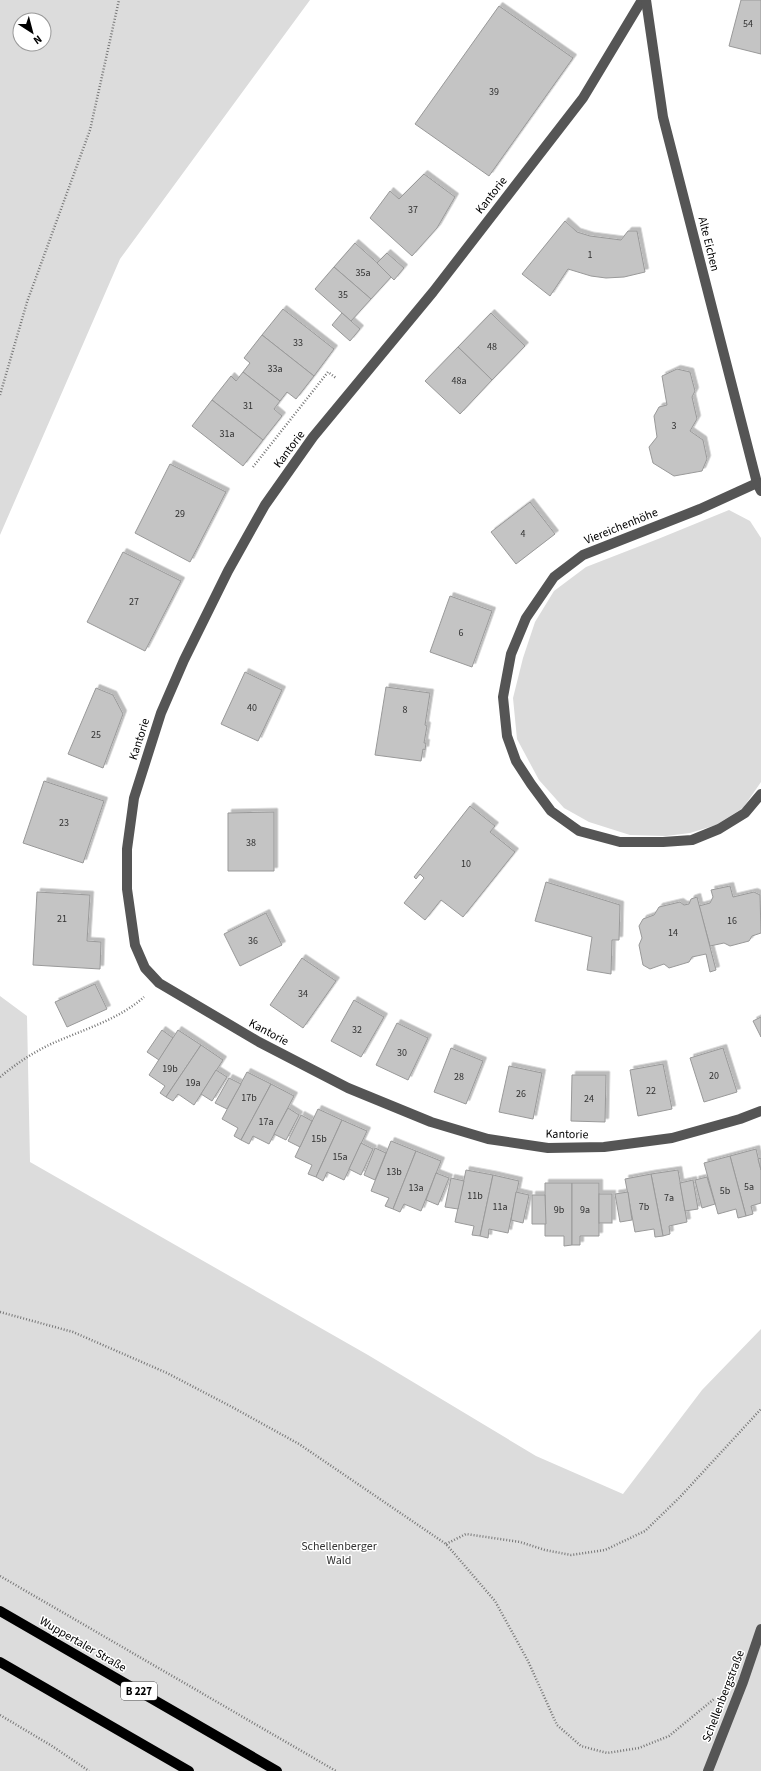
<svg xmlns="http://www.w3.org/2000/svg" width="761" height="1771" font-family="'Source Sans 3',sans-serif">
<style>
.green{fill:#dcdcdc;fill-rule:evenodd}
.building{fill:#c4c4c4;stroke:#999;filter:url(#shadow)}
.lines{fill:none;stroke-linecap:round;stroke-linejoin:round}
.major-casing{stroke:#dbdbdb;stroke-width:12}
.path{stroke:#777;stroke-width:2.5;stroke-dasharray:1 2;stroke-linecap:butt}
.minor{stroke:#555;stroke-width:10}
.major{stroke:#000;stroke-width:10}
.labels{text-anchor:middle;stroke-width:3;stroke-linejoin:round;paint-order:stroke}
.number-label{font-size:10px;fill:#313131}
.shield{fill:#fff;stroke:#4c4c4c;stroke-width:1}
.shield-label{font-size:11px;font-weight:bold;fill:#000}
.street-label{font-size:12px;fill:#000;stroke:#fff}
.park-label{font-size:12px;fill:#333;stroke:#fff}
</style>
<defs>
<filter id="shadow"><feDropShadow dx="3.5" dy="-3.5" stdDeviation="0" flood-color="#0004"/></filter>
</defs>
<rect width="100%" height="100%" fill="#fff"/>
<g class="green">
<path d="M0 0H310L120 259 0 535ZM20 20H44V44H20Z"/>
<polygon points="729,510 750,521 761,538 761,782 743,808 716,825 690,833 666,836 630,835 589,822 564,808 539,780 517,739 513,698 523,658 535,622 554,591 586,567 658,539"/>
<polygon points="0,996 27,1016 30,1162 368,1355 536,1456 623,1494 702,1390 761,1329 761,1771 0,1771"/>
</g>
<g class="building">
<polygon points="741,0 761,0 761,54 729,46"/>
<polygon points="499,6 573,58 489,176 415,124"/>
<polygon points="424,174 455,197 437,228 412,256 370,218 390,191 399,199"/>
<polygon points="565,221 577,232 590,236 621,240 628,231 637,231 645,272 624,277 606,278 591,276 568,269 550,296 522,274"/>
<polygon points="355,243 392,276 371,299 334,267"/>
<polygon points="387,253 404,268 394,280 377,263"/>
<polygon points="334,267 371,299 351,321 315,289"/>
<polygon points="283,309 334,349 314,376 262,335"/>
<polygon points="342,313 360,329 350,341 332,325"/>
<polygon points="491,313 525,346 492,380 458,347"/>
<polygon points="262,335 314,376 296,399 287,392 280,401 243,372 250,363 244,358"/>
<polygon points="458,347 492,380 460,414 425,381"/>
<polygon points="677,369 690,372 695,391 692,397 697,419 690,431 703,440 707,459 702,471 674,476 653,463 649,447 657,437 654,416 659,407 667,405 662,376"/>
<polygon points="243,372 280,401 274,409 282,416 263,440 212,400 231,376 236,381"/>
<polygon points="212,400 263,440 243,466 192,426"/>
<polygon points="170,464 226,492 190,562 135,533"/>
<polygon points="530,502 555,534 516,564 491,532"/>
<polygon points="123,552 181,581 145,651 87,622"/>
<polygon points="450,596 492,611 472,667 430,652"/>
<polygon points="245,672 282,690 258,741 221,724"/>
<polygon points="386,687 430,693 425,725 427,726 424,743 426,743 425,750 423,749 421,761 375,755"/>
<polygon points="96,688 113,695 123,714 103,768 68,754"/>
<polygon points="44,781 104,801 83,863 23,843"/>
<polygon points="470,806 495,826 490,832 515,852 463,917 441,900 425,920 404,903 424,878 420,874 416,879 414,877"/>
<polygon points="274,812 274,871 228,871 228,813"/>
<polygon points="546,882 620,905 619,940 612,940 611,974 587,970 592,937 535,921"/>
<polygon points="730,886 733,897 754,892 760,895 761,933 752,936 749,941 730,946 724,943 710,946 699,906 710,903 713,897 711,890"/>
<polygon points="37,892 90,895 87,941 101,942 100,969 33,965"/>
<polygon points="697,897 716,970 710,972 706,954 692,957 689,962 669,968 664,964 650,969 643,965 639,945 642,938 639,926 643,919 654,915 659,907 680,902 684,905 689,904 691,899"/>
<polygon points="266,913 282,945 240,966 224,934"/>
<polygon points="302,958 336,981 303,1028 270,1005"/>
<polygon points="95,984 107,1009 67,1027 55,1002"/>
<polygon points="354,1000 384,1017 361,1057 331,1041"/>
<polygon points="761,1017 761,1037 753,1021"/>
<polygon points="397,1023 428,1038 408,1080 376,1065"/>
<polygon points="162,1030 173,1038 159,1060 147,1052"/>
<polygon points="178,1030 201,1045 166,1097 160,1093 165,1086 149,1075"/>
<polygon points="201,1045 223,1060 194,1105 178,1094 173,1101 166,1097"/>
<polygon points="451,1048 483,1061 466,1104 434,1092"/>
<polygon points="723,1048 737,1092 704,1102 690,1058"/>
<polygon points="663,1064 672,1109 638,1116 630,1070"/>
<polygon points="509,1066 542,1073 533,1119 499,1112"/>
<polygon points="216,1070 227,1077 212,1101 201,1094"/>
<polygon points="247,1072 271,1084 241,1140 234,1136 238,1128 222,1119"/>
<polygon points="572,1075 606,1075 605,1122 571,1121"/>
<polygon points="229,1078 241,1084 227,1109 215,1103"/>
<polygon points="271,1084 294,1096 269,1144 253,1136 249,1144 241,1140"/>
<polygon points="288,1108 299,1115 286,1140 274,1134"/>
<polygon points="318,1109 342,1120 316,1177 308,1174 312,1165 295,1157"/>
<polygon points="301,1115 312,1121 300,1147 288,1141"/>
<polygon points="342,1120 367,1131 344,1180 327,1172 323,1181 316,1177"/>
<polygon points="391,1141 416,1151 393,1209 385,1206 389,1198 371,1191"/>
<polygon points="361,1143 373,1149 361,1175 349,1169"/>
<polygon points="375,1148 386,1153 375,1180 364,1175"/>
<polygon points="756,1149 761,1170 761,1203 751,1206 753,1214 746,1216 730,1156"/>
<polygon points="416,1151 441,1161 421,1211 404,1204 400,1212 393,1209"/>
<polygon points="730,1156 746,1216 738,1218 736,1209 718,1214 704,1163"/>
<polygon points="761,1158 761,1170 758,1159"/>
<polygon points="466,1170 493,1175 480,1236 472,1235 474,1226 455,1222"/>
<polygon points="678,1170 687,1222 669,1226 670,1234 663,1236 651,1174"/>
<polygon points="436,1173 449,1178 438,1205 426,1200"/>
<polygon points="651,1174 663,1236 655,1237 654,1229 635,1232 625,1179"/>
<polygon points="493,1175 519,1181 508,1233 489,1229 488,1238 480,1236"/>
<polygon points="707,1177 715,1204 702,1208 695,1180"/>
<polygon points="451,1178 464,1181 458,1209 445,1207"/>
<polygon points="693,1180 698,1209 685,1211 680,1183"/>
<polygon points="545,1183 572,1183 572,1245 564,1246 564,1236 545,1236"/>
<polygon points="572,1183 599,1183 599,1236 580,1236 580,1245 572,1245"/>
<polygon points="516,1192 529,1195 523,1223 511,1220"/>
<polygon points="628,1192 632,1220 620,1222 615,1194"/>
<rect x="599" y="1194" width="13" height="29"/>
<polygon points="532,1195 545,1195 546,1224 532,1224"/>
</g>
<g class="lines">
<g class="major-casing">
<g id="major">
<polyline points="0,1611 277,1771"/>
<polyline points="0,1662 189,1771"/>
</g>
</g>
<g class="path">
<polyline points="0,395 27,302 90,130 119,0"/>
<polyline points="253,467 328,372 336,378"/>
<path d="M0 1077C16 1064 32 1053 51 1044 82 1030 118 1020 144 997"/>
<polyline points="0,1312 73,1332 167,1373 232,1407 299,1444 446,1544 495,1601 528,1661 557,1725 581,1746 607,1753 639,1748 669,1736 714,1699"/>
<polyline points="446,1544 466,1534 520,1542 545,1550 571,1555 605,1550 645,1531 680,1497 761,1409"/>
<polyline points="0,1576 336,1771"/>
<polyline points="0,1715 52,1746 89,1771"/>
</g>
<g class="minor">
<polyline points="642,0 583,98 433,292 313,437 265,505 228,571 184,660 161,713 134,798 127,849 127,889 135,945 145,968 159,983 259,1042 348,1088 431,1122 488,1139 548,1148 604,1147 672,1138 740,1119 761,1111"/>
<polyline points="646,0 663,117 757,483 761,491"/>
<polyline points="757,483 700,509 583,555 554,577 526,618 511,654 503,697 507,736 516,761 531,784 551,811 579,831 620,842 663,842 692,840 719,829 745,813 761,794"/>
<polyline points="708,1771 743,1682 761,1629"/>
</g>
<use href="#major" class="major"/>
</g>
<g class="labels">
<g class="number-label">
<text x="748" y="27">54</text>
<text x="494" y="95">39</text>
<text x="413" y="213">37</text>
<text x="590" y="258">1</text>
<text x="363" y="276">35a</text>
<text x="343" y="298">35</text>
<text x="298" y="346">33</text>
<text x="492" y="350">48</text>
<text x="275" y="372">33a</text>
<text x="459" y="384">48a</text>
<text x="248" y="409">31</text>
<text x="674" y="429">3</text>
<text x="227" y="437">31a</text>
<text x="180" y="517">29</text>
<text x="523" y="537">4</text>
<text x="134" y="605">27</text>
<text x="461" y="636">6</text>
<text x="252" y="711">40</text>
<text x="405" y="713">8</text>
<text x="96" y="738">25</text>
<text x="64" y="826">23</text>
<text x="251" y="846">38</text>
<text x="466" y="867">10</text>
<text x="62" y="922">21</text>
<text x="732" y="924">16</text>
<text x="673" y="936">14</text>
<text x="253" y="944">36</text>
<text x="303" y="997">34</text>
<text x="357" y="1033">32</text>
<text x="402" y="1056">30</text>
<text x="170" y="1072">19b</text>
<text x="714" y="1079">20</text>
<text x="459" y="1080">28</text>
<text x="193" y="1086">19a</text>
<text x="651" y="1094">22</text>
<text x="521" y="1097">26</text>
<text x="249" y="1101">17b</text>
<text x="589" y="1102">24</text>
<text x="266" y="1125">17a</text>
<text x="319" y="1142">15b</text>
<text x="340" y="1160">15a</text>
<text x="394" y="1175">13b</text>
<text x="749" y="1190">5a</text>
<text x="416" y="1191">13a</text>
<text x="725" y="1194">5b</text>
<text x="475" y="1199">11b</text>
<text x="669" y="1201">7a</text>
<text x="500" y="1210">11a</text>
<text x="644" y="1210">7b</text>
<text x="559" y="1213">9b</text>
<text x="585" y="1213">9a</text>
</g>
<rect class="shield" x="121" y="1682" width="36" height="18" rx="3"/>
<g class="shield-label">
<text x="139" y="1695">B 227</text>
</g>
<g class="street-label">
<text transform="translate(491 195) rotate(-52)" y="4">Kantorie</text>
<text transform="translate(709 244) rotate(76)" y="4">Alte Eichen</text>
<text transform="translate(289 449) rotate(-53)" y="4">Kantorie</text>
<text transform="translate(621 526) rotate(-22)" y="4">Viereichenhöhe</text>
<text transform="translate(139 739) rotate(-72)" y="4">Kantorie</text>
<text transform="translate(269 1032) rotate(28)" y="4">Kantorie</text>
<text transform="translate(567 1134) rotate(1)" y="4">Kantorie</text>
<text transform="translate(83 1644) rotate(30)" y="4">Wuppertaler Straße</text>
<text transform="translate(723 1696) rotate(-69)" y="4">Schellenbergstraße</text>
</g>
<g class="park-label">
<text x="339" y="1550">Schellenberger<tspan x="339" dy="14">Wald</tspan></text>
</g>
</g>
<g transform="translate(32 32) rotate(144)"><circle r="19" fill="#ffffff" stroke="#999999"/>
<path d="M0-3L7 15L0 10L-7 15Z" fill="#000000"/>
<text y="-6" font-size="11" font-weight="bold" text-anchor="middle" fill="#000000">N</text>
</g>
</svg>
